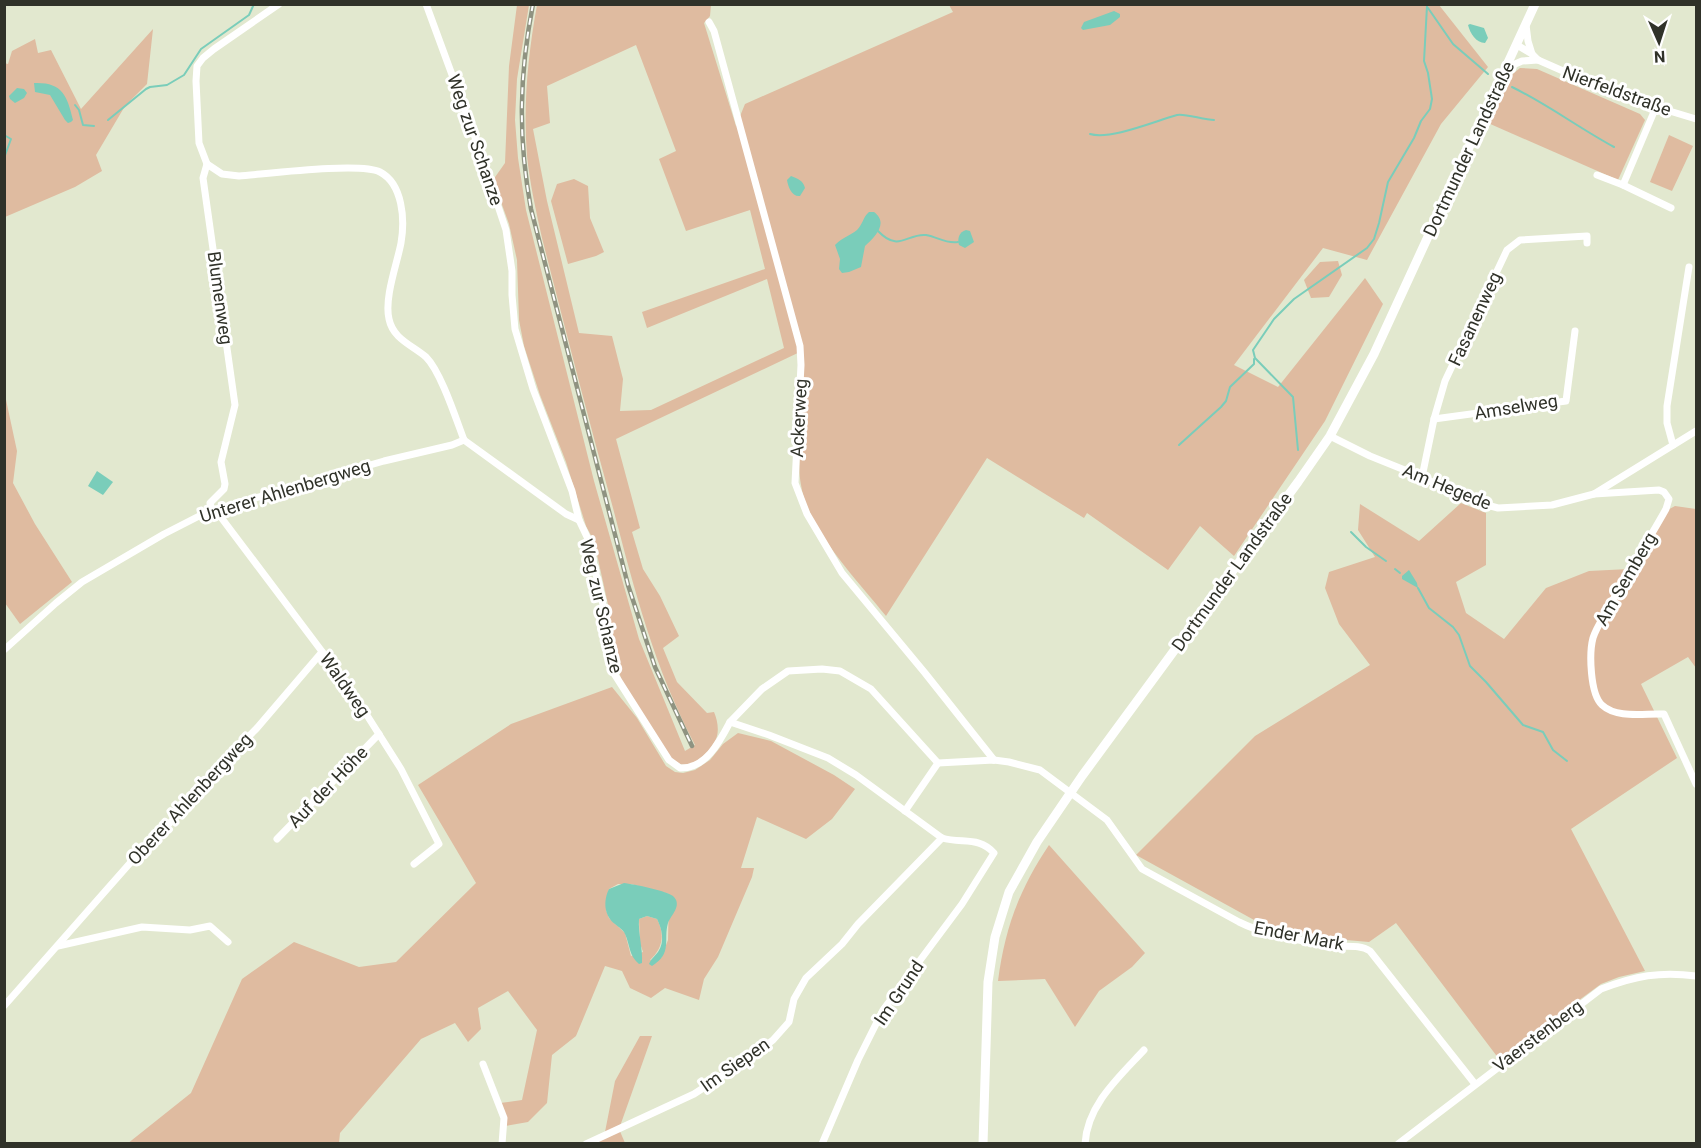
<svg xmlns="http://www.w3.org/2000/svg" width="1701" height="1148" font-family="Roboto,sans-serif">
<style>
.green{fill:#dfbba0;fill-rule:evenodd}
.water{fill:#7acdba}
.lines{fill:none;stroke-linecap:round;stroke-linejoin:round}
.stream{stroke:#7acdba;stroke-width:2}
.minor{stroke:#fff;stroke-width:7}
.secondary{stroke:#fff;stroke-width:9}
.rail-casing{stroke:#8f9381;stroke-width:4.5}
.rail{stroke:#fff;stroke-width:2;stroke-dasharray:7;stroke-linecap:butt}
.labels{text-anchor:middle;stroke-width:6;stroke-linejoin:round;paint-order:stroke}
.street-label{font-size:18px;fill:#303229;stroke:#fff}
</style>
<rect width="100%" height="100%" fill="#e2e8cf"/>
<g class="green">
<path d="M517 5H529L517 79 515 120 518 158 526 210 594 481 639 639 685 751 695 745C654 667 635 592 613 508 588 418 565 328 542 238 536 211 530 184 527 156 523 105 528 54 537 5H711L710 16 704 23 736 126 745 104 953 12 949 5H1439L1488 67 1441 124 1367 260 1323 248 1234 365 1278 387 1365 278 1383 304 1325 421 1234 556 1200 526 1168 570 1087 513 1084 518 987 458 886 616C858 581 808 530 801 485 798 470 800 454 801 439 801 410 803 380 802 351L616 439 640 528 632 532 643 569 660 596 679 636 663 648 677 682 707 713 714 712C717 719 719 728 717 736 714 748 694 769 680 764 677 763 675 761 672 759L623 684C615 661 609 633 609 609L594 541 586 526 566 462 540 395 524 346 519 320 517 260 509 224 493 180 505 163 509 66ZM636 45 676 151 659 159 686 231 750 210 765 269 642 312 647 328 767 279 784 348 651 410 620 411 623 379 612 336 579 333 547 201 533 129 550 123 547 86Z"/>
<polygon points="153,29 147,84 125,106 96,155 102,171 75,187 5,217 4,63 8,64 12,51 35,39 38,53 51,50 81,109"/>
<polygon points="1520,68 1537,69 1640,114 1645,120 1618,180 1488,123 1508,78"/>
<polygon points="1669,135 1693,146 1672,191 1650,182"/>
<polygon points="574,179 588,186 590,218 604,252 596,256 568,264 551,201 557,184"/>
<polygon points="1338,261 1342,275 1329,297 1311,298 1304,280 1320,262"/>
<polygon points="5,395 17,451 13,483 35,524 72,582 20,624 5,603"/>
<polygon points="1461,503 1486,513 1486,565 1456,582 1466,613 1504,639 1546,588 1589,571 1629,569 1664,512 1675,506 1696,509 1696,668 1688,657 1641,684 1677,758 1571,829 1645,971 1619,977 1601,984 1499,1059 1396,923 1369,942 1335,939 1265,926 1136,855 1255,736 1370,665 1339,624 1325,588 1329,572 1375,557 1358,530 1360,504 1419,541"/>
<path d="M612 687 637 718 666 766 675 772 683 773 695 770 710 760 723 744 738 733 771 741 834 775 855 789 832 819 806 839 757 817 741 868H754L752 877 718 957 704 979 699 1000 665 988 651 998 630 988 622 971 605 966 576 1036 552 1055 547 1103 528 1122 505 1126 500 1103 522 1100 537 1030 508 991 478 1008 481 1029 468 1042 455 1023 421 1039 340 1133 339 1143 127 1144 191 1093 242 979 294 942 359 967 396 962 476 883 418 785 511 724ZM618 884H631L669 894 668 940 661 958 650 960C663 948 665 934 657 919L647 916 639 919 640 943 643 952 631 956 625 933 609 918 606 910 609 889Z"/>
<path d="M1049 845 1145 953 1132 967 1099 991 1075 1027 1045 979 998 981C1005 928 1019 890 1049 845Z"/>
<polygon points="640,1036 652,1036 619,1129 625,1143 586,1144 604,1137 615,1081"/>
</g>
<g class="water">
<polygon points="1114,11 1120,14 1120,17 1110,25 1083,30 1081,28 1084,22"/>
<path d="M1470 24 1484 28 1488 38 1485 43C1476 43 1470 33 1468 25Z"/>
<path d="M34 83C62 82 67 95 73 120L71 122 68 123 65 120 50 95 35 92Z"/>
<polygon points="17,88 24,89 27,93 24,98 15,103 10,99 9,96"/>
<path d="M791 176C798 179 803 180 805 188L800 196C792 197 788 187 787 180Z"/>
<path d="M869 212H874C889 223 875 237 865 246L861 267 849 272 842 273 839 269 840 259 835 245C844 236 850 236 857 230 863 224 863 217 869 212Z"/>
<path d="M966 230 970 231 974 242 965 248 959 245C957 239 959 232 966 230Z"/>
<polygon points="97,471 113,482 103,495 88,486"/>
<polygon points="1409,570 1417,583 1418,588 1402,579 1402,576"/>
<path d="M624 883C633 884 669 891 674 897 682 906 671 915 668 923 663 940 673 953 652 966L649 964C651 959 654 957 658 952 665 942 662 929 657 919L647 916 639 919C638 934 643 948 642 963L639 964C629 956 630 945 625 934 623 929 619 928 615 924 604 916 603 901 609 889Z"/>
</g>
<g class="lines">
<g class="stream">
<polyline points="1428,8 1453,44 1488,74"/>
<path d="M1512 87C1547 104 1579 128 1614 147"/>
<polyline points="75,105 79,110 83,125 94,126"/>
<polyline points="108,120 146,89 150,87 167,85 184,75 201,49 249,15 254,4"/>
<path d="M1090 134C1111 140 1155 121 1177 115 1184 113 1204 120 1214 120"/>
<polyline points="4,135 11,139 4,158"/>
<path d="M878 231C899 253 907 233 926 235 938 237 945 244 958 242"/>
<polyline points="1179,445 1221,407 1226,401 1230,387 1254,364 1254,359"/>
<polyline points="1298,450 1293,397 1255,358 1253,350 1274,319 1294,299 1367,248 1374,239 1379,223 1388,182 1414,138 1421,121 1430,109 1432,99 1428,73 1424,61 1427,6"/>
<polyline points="1351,532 1366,547 1386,561"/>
<polyline points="1395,569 1400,573"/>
<polyline points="1418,588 1429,608 1453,627 1459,635 1470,666 1486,682 1523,725 1543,732 1553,750 1567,761"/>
</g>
<g class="minor">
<path d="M426 4 476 140 506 230 512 271V295L515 329 533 389 572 491 579 520 588 539 604 609 615 675 669 760 680 768C706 769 720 741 730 722L769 735 828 758 856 775 942 838C962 844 979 836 994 853L962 904 883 1010 858 1060 822 1144"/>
<polyline points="709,22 714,31 800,346 801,365 795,483 807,514 842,573 925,673 994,760"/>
<polyline points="1526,25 1528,41 1532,54"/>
<polyline points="1517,45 1532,54 1538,60 1620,96 1696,119"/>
<polyline points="1506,68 1522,61 1538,60"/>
<path d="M207 164 222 174 239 176C266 174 360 162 380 172 403 184 405 220 401 243 397 264 384 298 389 319 393 339 412 345 426 357 441 372 456 419 464 440"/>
<polyline points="1597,175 1623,185 1656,107"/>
<polyline points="1623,185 1671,208"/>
<polyline points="1434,419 1566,401 1575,331"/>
<polyline points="1330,436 1370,456 1422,477 1468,500 1498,508 1552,505 1594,494 1696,431"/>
<polyline points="464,440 566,514 579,520"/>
<polyline points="1673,445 1667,423 1667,406 1689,267"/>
<polyline points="1422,477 1434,419 1445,381 1507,250 1520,240 1587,236 1587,243"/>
<path d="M1594 494 1659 490 1664 492 1669 499 1666 509C1647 543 1626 575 1608 609 1603 618 1596 628 1593 638 1589 653 1590 694 1602 705 1617 719 1645 713 1664 714L1696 784"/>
<polyline points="219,509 220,516 351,690 401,769 439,844 414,864"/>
<polyline points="212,510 210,503 224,489 225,484 221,462 235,405 203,178 207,164 199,143 196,81 197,66 203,58 214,49 279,4"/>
<polyline points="4,650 56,603 82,582 164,534 207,512 384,461 452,445 464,440"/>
<path d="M730 722 762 689 788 671 822 669 840 671 871 689 938 763 994 760 1009 762 1040 770 1107 820 1142 869 1239 922C1267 936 1302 941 1333 946 1345 947 1360 944 1370 951L1475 1084"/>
<polyline points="905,811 938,763"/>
<polyline points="277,839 379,734"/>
<polyline points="58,946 142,927 190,930 210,926 228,942"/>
<path d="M4 1006 153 837C168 827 180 814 189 798L257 728 322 652"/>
<polyline points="483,1064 504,1118 502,1144"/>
<polyline points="586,1144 694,1094 754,1055 773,1040 789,1022 794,999 806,978 842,944 858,924 942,838"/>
<path d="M1085 1144C1087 1105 1119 1077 1144 1050"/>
<path d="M1398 1144 1601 989C1635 976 1660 971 1696 976"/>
</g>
<polyline class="secondary" points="983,1144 988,982 995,937 1009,892 1037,842 1082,776 1298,482 1330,436 1374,354 1535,4"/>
<g class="rail-casing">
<path id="rail" d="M533 4C519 76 518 138 531 209L628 585 655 667 692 746"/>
</g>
<use href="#rail" class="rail"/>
</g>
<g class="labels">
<g class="street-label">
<text transform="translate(1617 91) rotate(20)" y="6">Nierfeldstraße</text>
<text transform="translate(475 140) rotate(71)" y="6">Weg zur Schanze</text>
<text transform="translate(1469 149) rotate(-65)" y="6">Dortmunder Landstraße</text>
<text transform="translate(220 298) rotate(82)" y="6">Blumenweg</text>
<text transform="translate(1475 319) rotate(-65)" y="6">Fasanenweg</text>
<text transform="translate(1516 407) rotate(-9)" y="6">Amselweg</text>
<text transform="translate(799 418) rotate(-87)" y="6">Ackerweg</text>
<text transform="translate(1447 487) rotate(22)" y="6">Am Hegede</text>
<text transform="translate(285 491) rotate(-17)" y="6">Unterer Ahlenbergweg</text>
<text transform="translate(1232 572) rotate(-54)" y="6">Dortmunder Landstraße</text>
<text transform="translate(1626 579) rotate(-60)" y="6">Am Semberg</text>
<text transform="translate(601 606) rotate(77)" y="6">Weg zur Schanze</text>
<text transform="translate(345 685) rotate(55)" y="6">Waldweg</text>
<text transform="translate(328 787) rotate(-46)" y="6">Auf der Höhe</text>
<text transform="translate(190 799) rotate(-47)" y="6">Oberer Ahlenbergweg</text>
<text transform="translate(1299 936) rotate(11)" y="6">Ender Mark</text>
<text transform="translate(899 993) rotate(-56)" y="6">Im Grund</text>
<text transform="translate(1538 1036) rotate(-37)" y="6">Vaerstenberg</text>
<text transform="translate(735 1065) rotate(-35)" y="6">Im Siepen</text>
</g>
</g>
<rect width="1701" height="1148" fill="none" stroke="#303229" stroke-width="12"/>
<g transform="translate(1659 42) rotate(177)" stroke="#ffffff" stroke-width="4.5" paint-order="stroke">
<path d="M0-4.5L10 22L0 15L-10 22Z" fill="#303229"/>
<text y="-9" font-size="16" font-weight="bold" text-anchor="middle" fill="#303229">N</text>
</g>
</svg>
